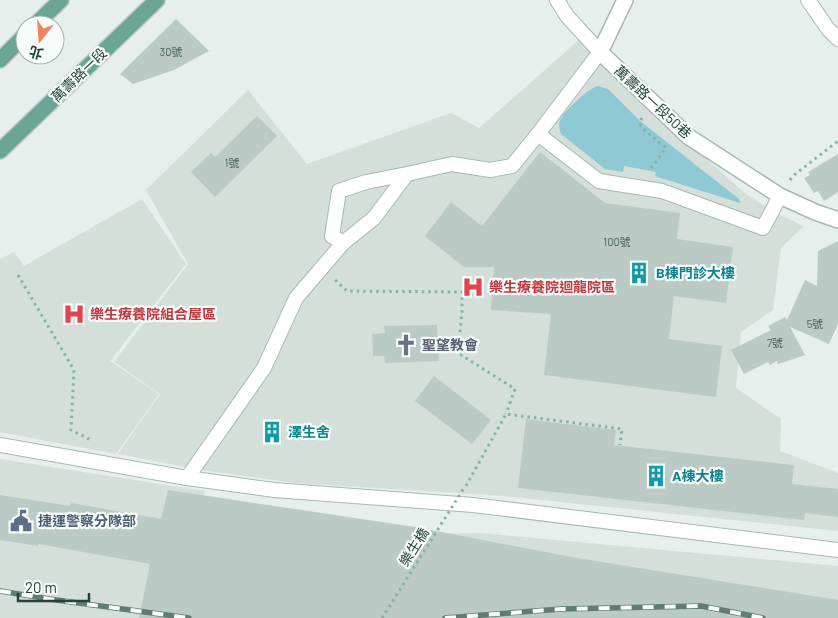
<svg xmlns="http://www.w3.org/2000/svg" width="838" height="618" font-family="Barlow,'Noto Sans TC',sans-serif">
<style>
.built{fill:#d4dfda}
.water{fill:#8ec9d4}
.building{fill:#bbcac4}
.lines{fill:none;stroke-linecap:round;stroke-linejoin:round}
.service-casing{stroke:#a8b8b2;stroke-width:16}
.minor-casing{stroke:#a8b8b2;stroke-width:18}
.primary-casing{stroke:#c2cac8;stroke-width:18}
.path{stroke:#86b3a5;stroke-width:3;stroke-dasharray:2.5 4;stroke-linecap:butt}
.service{stroke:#fff;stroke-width:14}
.minor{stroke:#fff;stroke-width:15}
.primary{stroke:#6aa596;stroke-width:15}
.rail-casing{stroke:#5f7d75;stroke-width:5.5}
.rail{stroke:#f7fbf9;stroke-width:4;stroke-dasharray:11;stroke-linecap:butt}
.path-bridge{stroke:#86b3a5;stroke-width:3;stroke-dasharray:2.5 4;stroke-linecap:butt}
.labels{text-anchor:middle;stroke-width:4.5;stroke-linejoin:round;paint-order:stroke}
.number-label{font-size:11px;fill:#4a645c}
.street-label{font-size:14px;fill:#24423a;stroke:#f7fbf9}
.culture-label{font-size:14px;font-weight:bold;fill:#0d838f;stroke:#f7fbf9;text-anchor:start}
.health-label{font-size:14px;font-weight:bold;fill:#be3a42;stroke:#f7fbf9;text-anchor:start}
.worship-label{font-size:14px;font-weight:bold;fill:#5b616d;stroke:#f7fbf9;text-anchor:start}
.service-label{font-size:14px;font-weight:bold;fill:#4e5e75;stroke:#f7fbf9;text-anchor:start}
</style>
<rect width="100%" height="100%" fill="#e6efeb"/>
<g class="built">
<polygon points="580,39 606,70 747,195 780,215 804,226 781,248 773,310 741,332 736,388 781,419 780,451 838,473 838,531 504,496 296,483 201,470 118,454 160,394 114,362 188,264 146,190 248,90 307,164 451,113 479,128"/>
<polygon points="142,199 186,264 110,361 159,394 116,454 0,432 0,259 14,252 24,266"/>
<polygon points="0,459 205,491 195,525 255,537 480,533 838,566 838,618 0,618"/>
</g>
<path class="water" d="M598 86 608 89 640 121 739 199 740 203 655 176 656 172 624 166 623 172 605 169 561 134C559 129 558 123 561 118 566 109 589 88 598 86Z"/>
<g class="building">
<polygon points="176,19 209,51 174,70 133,84 120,74"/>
<polygon points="257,116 277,136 215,197 191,172 211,153 215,157"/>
<polygon points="540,152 605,203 680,213 677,239 733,247 726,303 674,296 669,339 722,346 716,397 544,375 551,314 491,310 494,267 464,267 425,236 451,202 482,226"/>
<polygon points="838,154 838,192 824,201 818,191 814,193 804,178 810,175 808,172"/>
<polygon points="838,241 838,324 829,344 790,327 805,355 778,364 777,361 770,365 768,362 744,374 731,350 771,330 768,326 785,317 787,320 805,280 817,286 818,251"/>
<polygon points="437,325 439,361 385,363 384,356 373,356 372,334 385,333 384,326"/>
<polygon points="434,376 491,420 472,444 415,401"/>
<polygon points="526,419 616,430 614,445 794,465 792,484 838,489 838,517 805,513 804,520 518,488"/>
<polygon points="168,490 415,527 577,558 838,600 838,618 139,618 150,564 39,544 38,546 0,540 0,495 70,506 71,503 161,519"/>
</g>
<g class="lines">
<g class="service-casing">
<g id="service">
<polyline points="557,0 567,16 600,52 538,134 599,181 662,191 763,228 780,196"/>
<polyline points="808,0 828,29 838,39"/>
<polyline points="407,174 366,182 339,191 332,236 343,243 374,218 407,174 452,164 490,170 512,166 538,134"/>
<polyline points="0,445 187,478 274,490 473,505 838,550"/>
<polyline points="187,478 264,368 296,298 343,243"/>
</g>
</g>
<g class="minor-casing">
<polyline id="minor" points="625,0 600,52 689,137 780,196 815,212 838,220"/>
</g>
<g class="primary-casing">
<g id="primary">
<polyline points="35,25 61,0"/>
<polyline points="0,60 25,35"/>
<polyline points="0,151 157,0"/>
</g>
</g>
<g class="path">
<polyline points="642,118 640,121 641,127 666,148 649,171"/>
<polyline points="790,180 793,176 838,141"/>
<polyline points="18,275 74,370 71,430 91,440"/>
<polyline points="335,280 347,291 462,292 462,312 458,353 515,389 506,414"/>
<polyline points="466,486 506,414 622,429 620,445"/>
</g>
<use href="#service" class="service"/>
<use href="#minor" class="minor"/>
<use href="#primary" class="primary"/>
<g class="rail-casing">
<g id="rail">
<polyline points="0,591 49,599 189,618"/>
<polyline points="445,618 561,609 701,606 763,618"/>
</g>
</g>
<use href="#rail" class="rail"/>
<polyline class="path-bridge" points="382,618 464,488"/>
</g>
<defs>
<g id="building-bare" transform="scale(1.725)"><path d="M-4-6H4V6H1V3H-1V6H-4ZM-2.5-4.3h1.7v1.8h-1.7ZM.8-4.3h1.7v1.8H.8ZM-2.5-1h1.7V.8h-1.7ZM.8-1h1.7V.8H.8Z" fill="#0f9aa8" stroke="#f7fbf9" stroke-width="2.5" paint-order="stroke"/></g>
<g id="hospital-bare" transform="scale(1.725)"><path d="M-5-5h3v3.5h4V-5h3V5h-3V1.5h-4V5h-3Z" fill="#e0444e" stroke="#f7fbf9" stroke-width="2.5" paint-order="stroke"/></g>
<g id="church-bare" transform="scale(1.725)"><path d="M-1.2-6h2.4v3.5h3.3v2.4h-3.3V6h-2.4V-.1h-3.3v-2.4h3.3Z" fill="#6b7280" stroke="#f7fbf9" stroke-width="2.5" paint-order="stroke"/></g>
<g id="civic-bare" transform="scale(1.725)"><path d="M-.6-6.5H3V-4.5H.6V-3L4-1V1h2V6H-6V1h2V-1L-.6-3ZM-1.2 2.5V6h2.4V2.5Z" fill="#5c6f8a" stroke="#f7fbf9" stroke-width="2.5" paint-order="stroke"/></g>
</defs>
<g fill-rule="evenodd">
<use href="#building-bare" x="639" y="273"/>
<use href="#hospital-bare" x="473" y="287"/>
<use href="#hospital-bare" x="74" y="314"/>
<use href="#church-bare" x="406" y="345"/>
<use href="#building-bare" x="272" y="432"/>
<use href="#building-bare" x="656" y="476"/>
<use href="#civic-bare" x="21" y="521"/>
</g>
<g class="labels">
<g class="number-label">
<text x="171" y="56">30號</text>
<text x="232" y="167">1號</text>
<text x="617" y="246">100號</text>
<text x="815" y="328">5號</text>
<text x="775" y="347">7號</text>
</g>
<g class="street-label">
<text transform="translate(79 75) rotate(-44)" y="5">萬壽路一段</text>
<text transform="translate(653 102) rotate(43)" y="5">萬壽路一段50巷</text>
<text transform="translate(414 547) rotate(-58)" y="5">樂生橋</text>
</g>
<g class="culture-label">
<text x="656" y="278">B棟門診大樓</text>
<text x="288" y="437">澤生舍</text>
<text x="672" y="481">A棟大樓</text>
</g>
<g class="health-label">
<text x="489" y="292">樂生療養院迴龍院區</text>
<text x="90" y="319">樂生療養院組合屋區</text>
</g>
<g class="worship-label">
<text x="422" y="350">聖望教會</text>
</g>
<g class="service-label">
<text x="38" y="526">捷運警察分隊部</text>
</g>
</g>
<g transform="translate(40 40) rotate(197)"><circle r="24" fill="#f7fbf9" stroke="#a3b1ad"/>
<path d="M0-4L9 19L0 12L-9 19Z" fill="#f4845f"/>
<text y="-8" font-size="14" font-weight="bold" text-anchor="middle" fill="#24423a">北</text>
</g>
<path d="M18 593v8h71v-8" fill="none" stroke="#24423a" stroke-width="2.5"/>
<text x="25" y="593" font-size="15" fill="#24423a" stroke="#f7fbf9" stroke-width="4" paint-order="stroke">20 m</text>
</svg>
